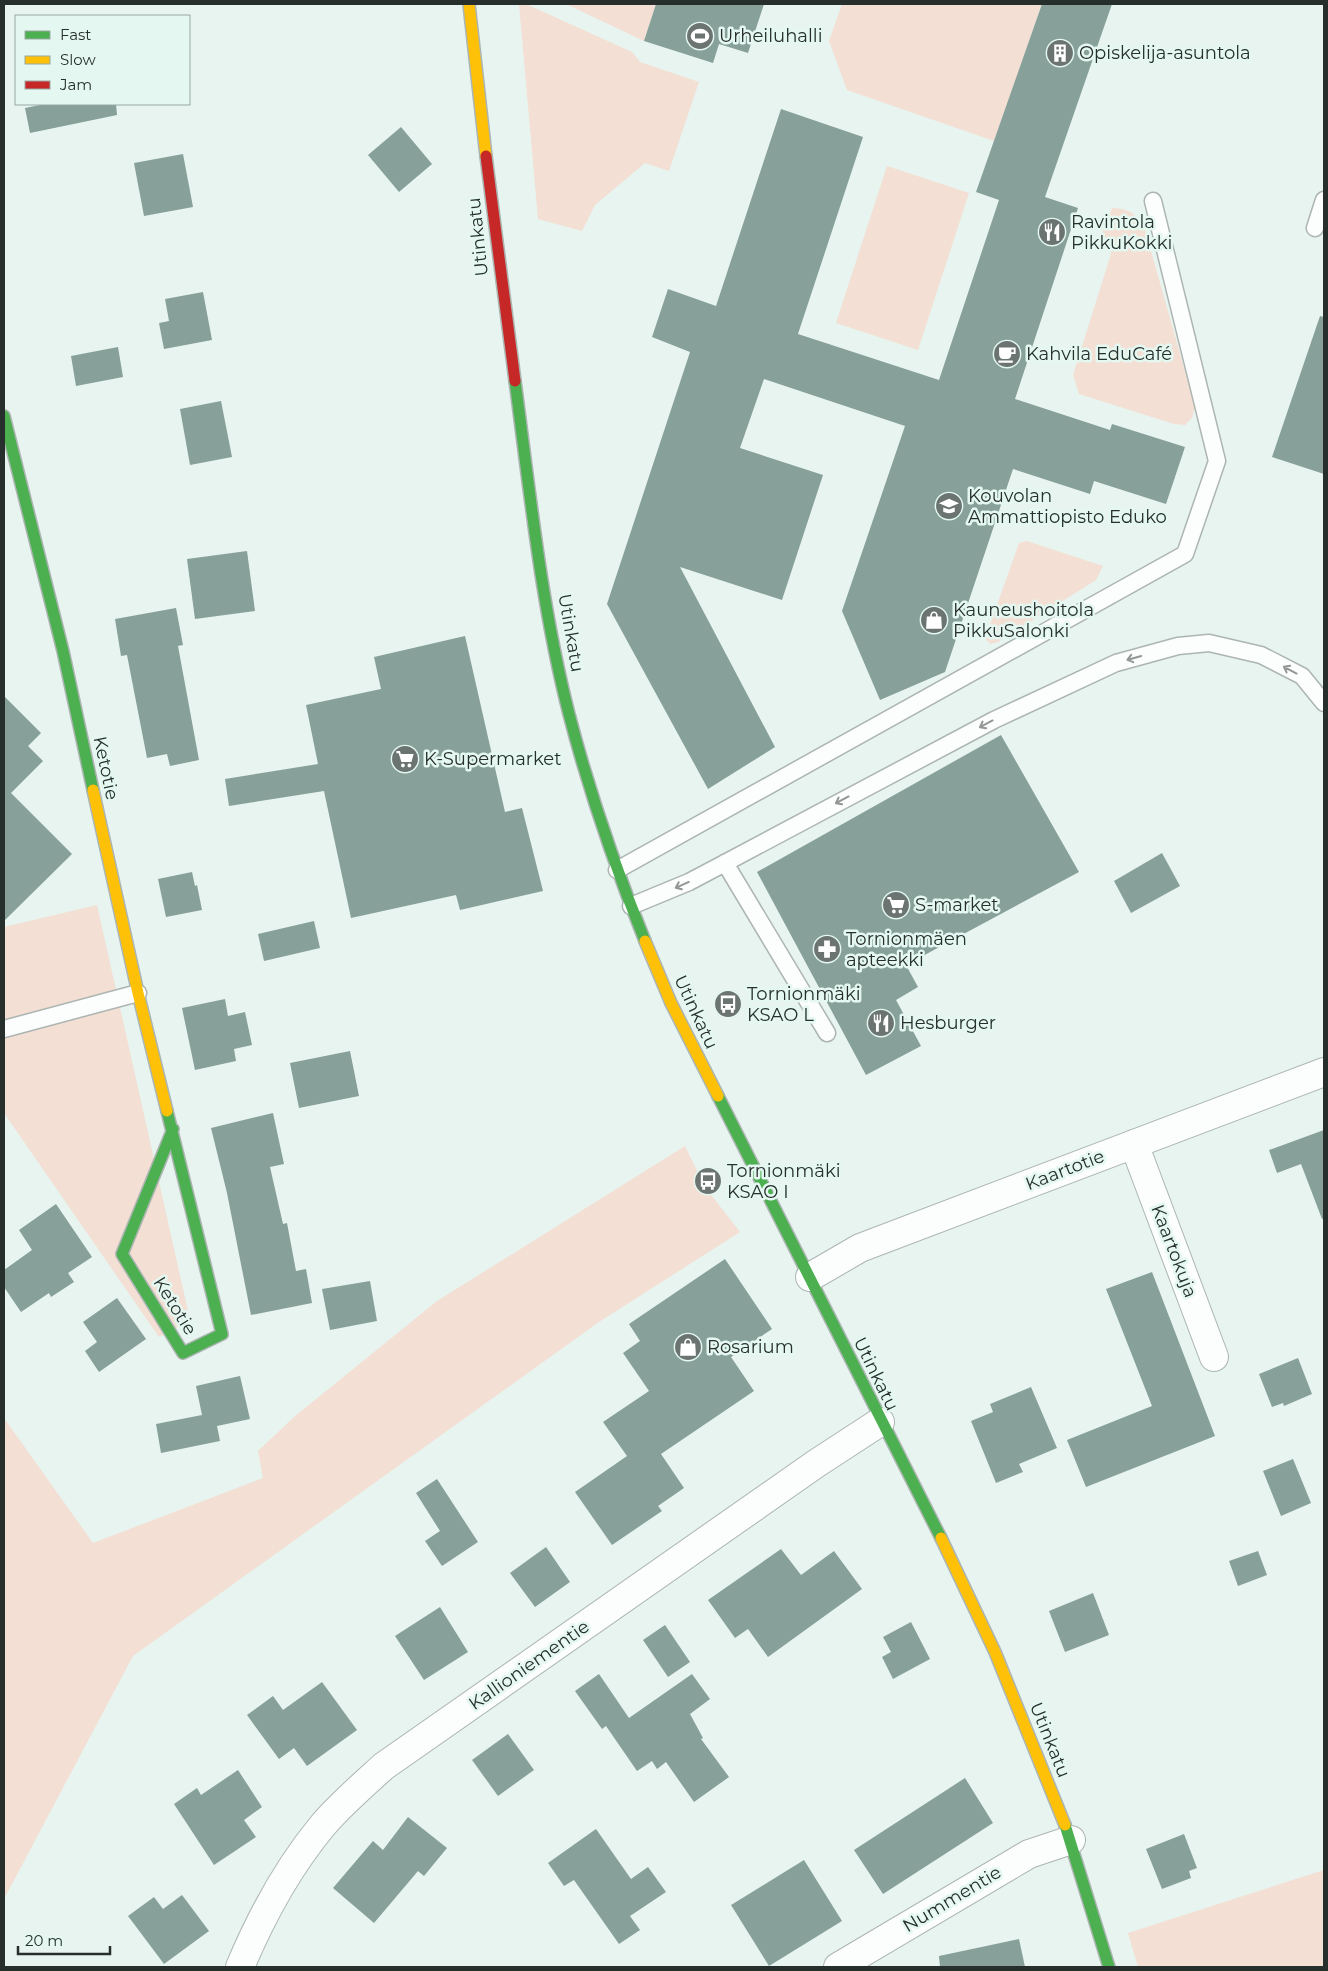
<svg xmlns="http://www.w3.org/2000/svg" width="1328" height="1971" font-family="Montserrat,sans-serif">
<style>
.green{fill:#f3dfd3}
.building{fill:#87a09a}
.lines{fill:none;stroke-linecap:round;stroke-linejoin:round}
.lane-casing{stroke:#acb5b2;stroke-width:19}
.street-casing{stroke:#acb5b2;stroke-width:30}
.fast-casing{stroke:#acb5b2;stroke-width:14}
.slow-casing{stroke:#acb5b2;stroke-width:14}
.jam-casing{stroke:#acb5b2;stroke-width:14}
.lane{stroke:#fcfdfd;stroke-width:16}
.street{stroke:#fcfdfd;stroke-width:28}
.fast{stroke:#4caf50;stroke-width:11}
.slow{stroke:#ffc107;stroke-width:11}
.jam{stroke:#c62828;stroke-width:11}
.oneway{stroke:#929694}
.labels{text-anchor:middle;stroke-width:5;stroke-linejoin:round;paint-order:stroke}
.poi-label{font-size:18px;fill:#272f2c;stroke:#e4f8f1;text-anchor:start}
.street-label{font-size:18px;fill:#272f2c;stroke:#e4f8f1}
</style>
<rect width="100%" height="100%" fill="#e8f4f0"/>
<g class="green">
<polygon points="519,4 526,4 632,52 640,62 699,82 669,171 645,163 595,205 582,231 538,219"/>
<polygon points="566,4 656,4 644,41"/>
<polygon points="842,4 1042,4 994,141 847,90 829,41"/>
<polygon points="887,166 969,193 918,350 836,323"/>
<path d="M1112 208C1128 209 1135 212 1144 226L1195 407 1192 418 1185 425 1174 424 1079 394 1073 375 1111 254 1108 242 1102 233Z"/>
<polygon points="1027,541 1103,566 1096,580 998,642 991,644 985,639 1019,543"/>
<polygon points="97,905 190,1320 159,1337 4,1113 4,927"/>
<polygon points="685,1146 705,1187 740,1232 599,1322 133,1656 4,1899 4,1418 93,1543 263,1478 258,1451 294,1417 437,1301"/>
<polygon points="1324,1870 1324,1967 1138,1967 1128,1933"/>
</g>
<g class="building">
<polygon points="656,4 764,4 748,53 719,44 713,63 644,41"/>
<polygon points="1042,4 1112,4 1045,197 1078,208 1015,399 1110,430 1112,424 1185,447 1166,504 1094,481 1090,494 1013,469 945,672 880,700 842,611 905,426 764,379 740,448 823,475 782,600 680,567 775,747 708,789 607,604 690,352 652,337 668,289 716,306 781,109 863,137 798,334 939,380 999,200 976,192"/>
<polygon points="45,104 116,104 117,115 30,133 25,108"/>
<polygon points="401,127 432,164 399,192 368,155"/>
<polygon points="183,154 193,207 144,216 134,163"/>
<polygon points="203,292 212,340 164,349 159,323 169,321 165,299"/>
<polygon points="1320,316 1324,317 1324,474 1272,457"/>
<polygon points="118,347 123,377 76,386 71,356"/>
<polygon points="221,401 232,457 190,465 180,409"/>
<polygon points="247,551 255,611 195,619 187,559"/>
<polygon points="176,608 183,645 178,646 199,760 170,766 167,754 147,758 127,655 121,656 115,619"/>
<polygon points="465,636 505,812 522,808 543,891 460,910 456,895 351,918 324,791 229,806 225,779 318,764 306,705 381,689 374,657"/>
<polygon points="4,696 41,733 28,746 43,761 11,793 72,854 4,921"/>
<polygon points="1001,735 1079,872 906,965 918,987 896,1000 921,1046 866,1075 757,872"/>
<polygon points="1162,853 1180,886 1131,913 1114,881"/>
<polygon points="192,872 195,886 197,885 202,910 166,917 158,879"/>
<polygon points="314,921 320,948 264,961 258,934"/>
<polygon points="225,999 228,1016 245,1012 252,1045 234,1049 236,1061 195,1070 182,1008"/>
<polygon points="350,1051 359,1096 299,1108 290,1063"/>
<polygon points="273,1113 284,1164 270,1167 283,1224 287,1223 296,1271 306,1269 312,1303 251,1315 227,1193 211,1128"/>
<polygon points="1324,1130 1324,1218 1322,1219 1301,1164 1277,1173 1269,1150"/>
<polygon points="56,1204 92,1257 68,1273 74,1282 51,1297 49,1293 21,1312 4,1287 4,1270 32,1250 19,1230"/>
<polygon points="725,1259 772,1329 731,1357 754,1391 661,1454 684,1488 658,1506 662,1511 612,1545 575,1492 627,1456 603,1422 649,1391 623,1353 640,1341 629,1324"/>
<polygon points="1152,1272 1215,1436 1086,1487 1067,1440 1152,1406 1106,1289"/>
<polygon points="370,1281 377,1321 330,1330 322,1289"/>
<polygon points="117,1298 146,1339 99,1372 85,1351 97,1342 83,1322"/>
<polygon points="1298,1358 1312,1394 1284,1406 1283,1403 1272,1407 1259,1374"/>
<polygon points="240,1376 250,1419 217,1426 220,1441 161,1453 156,1424 202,1415 196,1386"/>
<polygon points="1031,1387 1057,1448 1019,1464 1023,1472 996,1483 971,1421 993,1412 990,1404"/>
<polygon points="1293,1459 1311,1503 1281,1516 1263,1471"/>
<polygon points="437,1479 478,1542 442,1566 425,1541 440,1531 416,1493"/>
<polygon points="546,1547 570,1582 535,1607 510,1573"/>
<polygon points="781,1549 801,1575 834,1551 862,1589 768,1657 748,1629 735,1638 708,1600"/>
<polygon points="1258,1551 1267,1575 1238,1586 1229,1561"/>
<polygon points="1093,1593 1109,1635 1065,1652 1049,1611"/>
<polygon points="440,1607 468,1652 424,1680 395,1636"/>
<polygon points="911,1622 930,1659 893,1679 882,1657 891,1652 883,1637"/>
<polygon points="665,1625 690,1662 668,1677 643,1640"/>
<polygon points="599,1674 629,1718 692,1674 710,1699 690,1714 703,1738 701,1739 729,1777 694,1802 666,1762 657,1769 652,1761 637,1771 606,1726 602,1729 575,1691"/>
<polygon points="322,1682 357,1730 307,1766 294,1748 279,1759 247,1715 273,1696 283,1710"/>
<polygon points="508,1734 534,1770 498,1796 472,1760"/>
<polygon points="238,1770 262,1807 244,1820 256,1837 214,1865 174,1804 197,1788 201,1795"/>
<polygon points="965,1778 993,1823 883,1894 854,1850"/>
<polygon points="408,1817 447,1848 424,1876 418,1871 374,1923 333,1888 373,1841 383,1850"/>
<polygon points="596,1829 631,1879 648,1867 666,1892 630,1916 640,1930 619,1944 574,1880 564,1886 548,1863"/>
<polygon points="1184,1834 1197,1868 1189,1871 1191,1878 1162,1889 1146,1849"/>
<polygon points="804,1860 842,1921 769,1966 731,1905"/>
<polygon points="182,1895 209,1931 164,1964 128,1916 154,1897 163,1909"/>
<polygon points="1019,1939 1025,1967 940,1967 939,1956"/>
</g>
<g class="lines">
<g class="lane-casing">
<g id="lane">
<polyline points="1315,228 1324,200"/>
<polyline points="617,870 1185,554 1217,461 1153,201"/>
<polyline points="631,906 689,882 725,863"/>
<polyline points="4,1029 138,993"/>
<polyline points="827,1033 725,863 994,720 1116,663 1178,646 1209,643 1261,655 1302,676 1324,703"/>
</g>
</g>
<g class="street-casing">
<g id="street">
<polyline points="1134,1144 1214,1357"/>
<polyline points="810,1277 860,1248 1324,1072"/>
<path d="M240 1967C261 1917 288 1867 323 1825 341 1804 363 1785 384 1766L817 1463 880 1422"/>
<polyline points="838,1967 1029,1854 1071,1840"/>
</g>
</g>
<g class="fast-casing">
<g id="fast">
<path d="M515 381C530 492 541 605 569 714 589 791 615 867 645 941"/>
<polyline points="4,416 63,651 93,790"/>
<polyline points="718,1096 941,1538"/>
<polyline points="167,1111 222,1334 183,1353 122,1254 173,1129"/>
<polyline points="1065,1825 1109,1967"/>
</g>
</g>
<g class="slow-casing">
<g id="slow">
<polyline points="469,4 486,156"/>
<polyline points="93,790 138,993 167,1111"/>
<polyline points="645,941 671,1003 718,1096"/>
<polyline points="941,1538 995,1652 1065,1825"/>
</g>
</g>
<g class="jam-casing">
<polyline id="jam" points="486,156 515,381"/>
</g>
<use href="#lane" class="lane"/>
<use href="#street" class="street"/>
<use href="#fast" class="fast"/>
<use href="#slow" class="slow"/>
<use href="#jam" class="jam"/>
</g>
<defs><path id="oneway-shaft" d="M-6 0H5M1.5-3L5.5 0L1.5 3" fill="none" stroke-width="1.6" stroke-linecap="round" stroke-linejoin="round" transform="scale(1.25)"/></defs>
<g class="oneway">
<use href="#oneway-shaft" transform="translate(1134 658) rotate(164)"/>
<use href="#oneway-shaft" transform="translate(1290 670) rotate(-152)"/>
<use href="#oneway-shaft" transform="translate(986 724) rotate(152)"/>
<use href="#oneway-shaft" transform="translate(842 800) rotate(152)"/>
<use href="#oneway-shaft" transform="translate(682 885) rotate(156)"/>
</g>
<defs>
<g id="stadium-disc" transform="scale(1.4375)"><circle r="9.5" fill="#6b7471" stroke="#e4f8f1"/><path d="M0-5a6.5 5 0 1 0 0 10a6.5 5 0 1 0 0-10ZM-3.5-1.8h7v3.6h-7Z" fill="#fff"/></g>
<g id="building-disc" transform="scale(1.4375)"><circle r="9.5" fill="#6b7471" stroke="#e4f8f1"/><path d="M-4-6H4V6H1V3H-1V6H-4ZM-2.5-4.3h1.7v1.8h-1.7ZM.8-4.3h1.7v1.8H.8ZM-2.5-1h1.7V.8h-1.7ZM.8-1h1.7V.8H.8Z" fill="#fff"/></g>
<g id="restaurant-disc" transform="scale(1.4375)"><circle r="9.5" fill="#6b7471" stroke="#e4f8f1"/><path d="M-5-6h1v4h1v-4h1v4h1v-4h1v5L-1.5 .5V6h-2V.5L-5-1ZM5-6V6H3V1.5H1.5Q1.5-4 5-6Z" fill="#fff"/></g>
<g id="cafe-disc" transform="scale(1.4375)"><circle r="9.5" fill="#6b7471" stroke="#e4f8f1"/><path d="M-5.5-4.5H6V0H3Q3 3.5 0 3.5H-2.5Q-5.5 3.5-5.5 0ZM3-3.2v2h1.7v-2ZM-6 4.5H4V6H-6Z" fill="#fff"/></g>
<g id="school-disc" transform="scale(1.4375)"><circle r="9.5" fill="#6b7471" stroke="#e4f8f1"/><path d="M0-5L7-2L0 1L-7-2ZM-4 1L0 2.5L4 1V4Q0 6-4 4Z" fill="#fff"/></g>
<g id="shop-disc" transform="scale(1.4375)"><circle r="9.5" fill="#6b7471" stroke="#e4f8f1"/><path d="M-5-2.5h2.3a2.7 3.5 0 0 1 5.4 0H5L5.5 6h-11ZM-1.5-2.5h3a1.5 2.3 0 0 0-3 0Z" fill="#fff"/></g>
<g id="supermarket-disc" transform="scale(1.4375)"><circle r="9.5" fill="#6b7471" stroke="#e4f8f1"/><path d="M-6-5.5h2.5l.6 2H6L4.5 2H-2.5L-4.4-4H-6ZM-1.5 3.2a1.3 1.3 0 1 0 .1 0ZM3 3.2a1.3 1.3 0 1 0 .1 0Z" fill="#fff"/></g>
<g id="pharmacy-disc" transform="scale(1.4375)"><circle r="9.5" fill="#6b7471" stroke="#e4f8f1"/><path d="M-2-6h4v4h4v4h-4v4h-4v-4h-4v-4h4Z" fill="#fff"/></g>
<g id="bus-disc" transform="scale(1.4375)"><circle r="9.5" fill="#6b7471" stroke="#e4f8f1"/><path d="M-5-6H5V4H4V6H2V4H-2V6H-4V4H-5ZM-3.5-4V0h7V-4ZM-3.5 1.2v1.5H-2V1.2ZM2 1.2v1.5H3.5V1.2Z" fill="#fff"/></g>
</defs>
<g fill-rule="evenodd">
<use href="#stadium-disc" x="700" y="36"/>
<use href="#building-disc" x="1060" y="53"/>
<use href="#restaurant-disc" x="1052" y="232"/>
<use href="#cafe-disc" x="1007" y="354"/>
<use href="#school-disc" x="949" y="506"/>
<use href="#shop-disc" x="934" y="620"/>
<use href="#supermarket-disc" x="405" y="759"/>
<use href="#supermarket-disc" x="896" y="905"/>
<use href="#pharmacy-disc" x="827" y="949"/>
<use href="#bus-disc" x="728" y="1004"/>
<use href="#restaurant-disc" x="881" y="1023"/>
<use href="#bus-disc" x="708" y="1181"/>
<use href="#shop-disc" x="688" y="1347"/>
</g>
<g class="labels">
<g class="poi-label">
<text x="719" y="42">Urheiluhalli</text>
<text x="1079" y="59">Opiskelija-asuntola</text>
<text x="1071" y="228">Ravintola<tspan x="1071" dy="21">PikkuKokki</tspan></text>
<text x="1026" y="360">Kahvila EduCafé</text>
<text x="968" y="502">Kouvolan<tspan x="968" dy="21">Ammattiopisto Eduko</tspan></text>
<text x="953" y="616">Kauneushoitola<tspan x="953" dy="21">PikkuSalonki</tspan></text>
<text x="424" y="765">K-Supermarket</text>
<text x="915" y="911">S-market</text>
<text x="846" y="945">Tornionmäen<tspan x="846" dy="21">apteekki</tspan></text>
<text x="747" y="1000">Tornionmäki<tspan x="747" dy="21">KSAO L</tspan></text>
<text x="900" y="1029">Hesburger</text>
<text x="727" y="1177">Tornionmäki<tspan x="727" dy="21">KSAO I</tspan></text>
<text x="707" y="1353">Rosarium</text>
</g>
<g class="street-label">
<text transform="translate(478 237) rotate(-96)" y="6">Utinkatu</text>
<text transform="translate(571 633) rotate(80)" y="6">Utinkatu</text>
<text transform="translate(106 768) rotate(78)" y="6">Ketotie</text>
<text transform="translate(696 1012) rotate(65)" y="6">Utinkatu</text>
<text transform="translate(1065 1170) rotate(-21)" y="6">Kaartotie</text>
<text transform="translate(1174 1251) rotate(69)" y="6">Kaartokuja</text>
<text transform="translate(175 1306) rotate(58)" y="6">Ketotie</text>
<text transform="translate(876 1374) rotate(64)" y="6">Utinkatu</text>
<text transform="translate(529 1665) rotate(-35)" y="6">Kallioniementie</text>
<text transform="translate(1050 1740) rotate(68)" y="6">Utinkatu</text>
<text transform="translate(952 1899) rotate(-31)" y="6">Nummentie</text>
</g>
</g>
<rect width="1328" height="1971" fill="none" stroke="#272f2c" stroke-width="10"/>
<rect x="15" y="15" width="175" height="90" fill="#e4f8f1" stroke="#98a8a2"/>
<rect x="25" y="31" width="25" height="8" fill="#4caf50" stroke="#98a8a2"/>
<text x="60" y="40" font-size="15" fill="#272f2c">Fast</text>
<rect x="25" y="56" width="25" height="8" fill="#ffc107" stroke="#98a8a2"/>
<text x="60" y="65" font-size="15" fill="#272f2c">Slow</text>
<rect x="25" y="81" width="25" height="8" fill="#c62828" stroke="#98a8a2"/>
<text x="60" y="90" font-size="15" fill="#272f2c">Jam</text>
<path d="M18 1946v8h92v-8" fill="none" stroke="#272f2c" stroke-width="2.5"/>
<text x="25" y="1946" font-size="15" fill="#272f2c" stroke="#e4f8f1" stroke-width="4" paint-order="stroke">20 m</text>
</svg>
